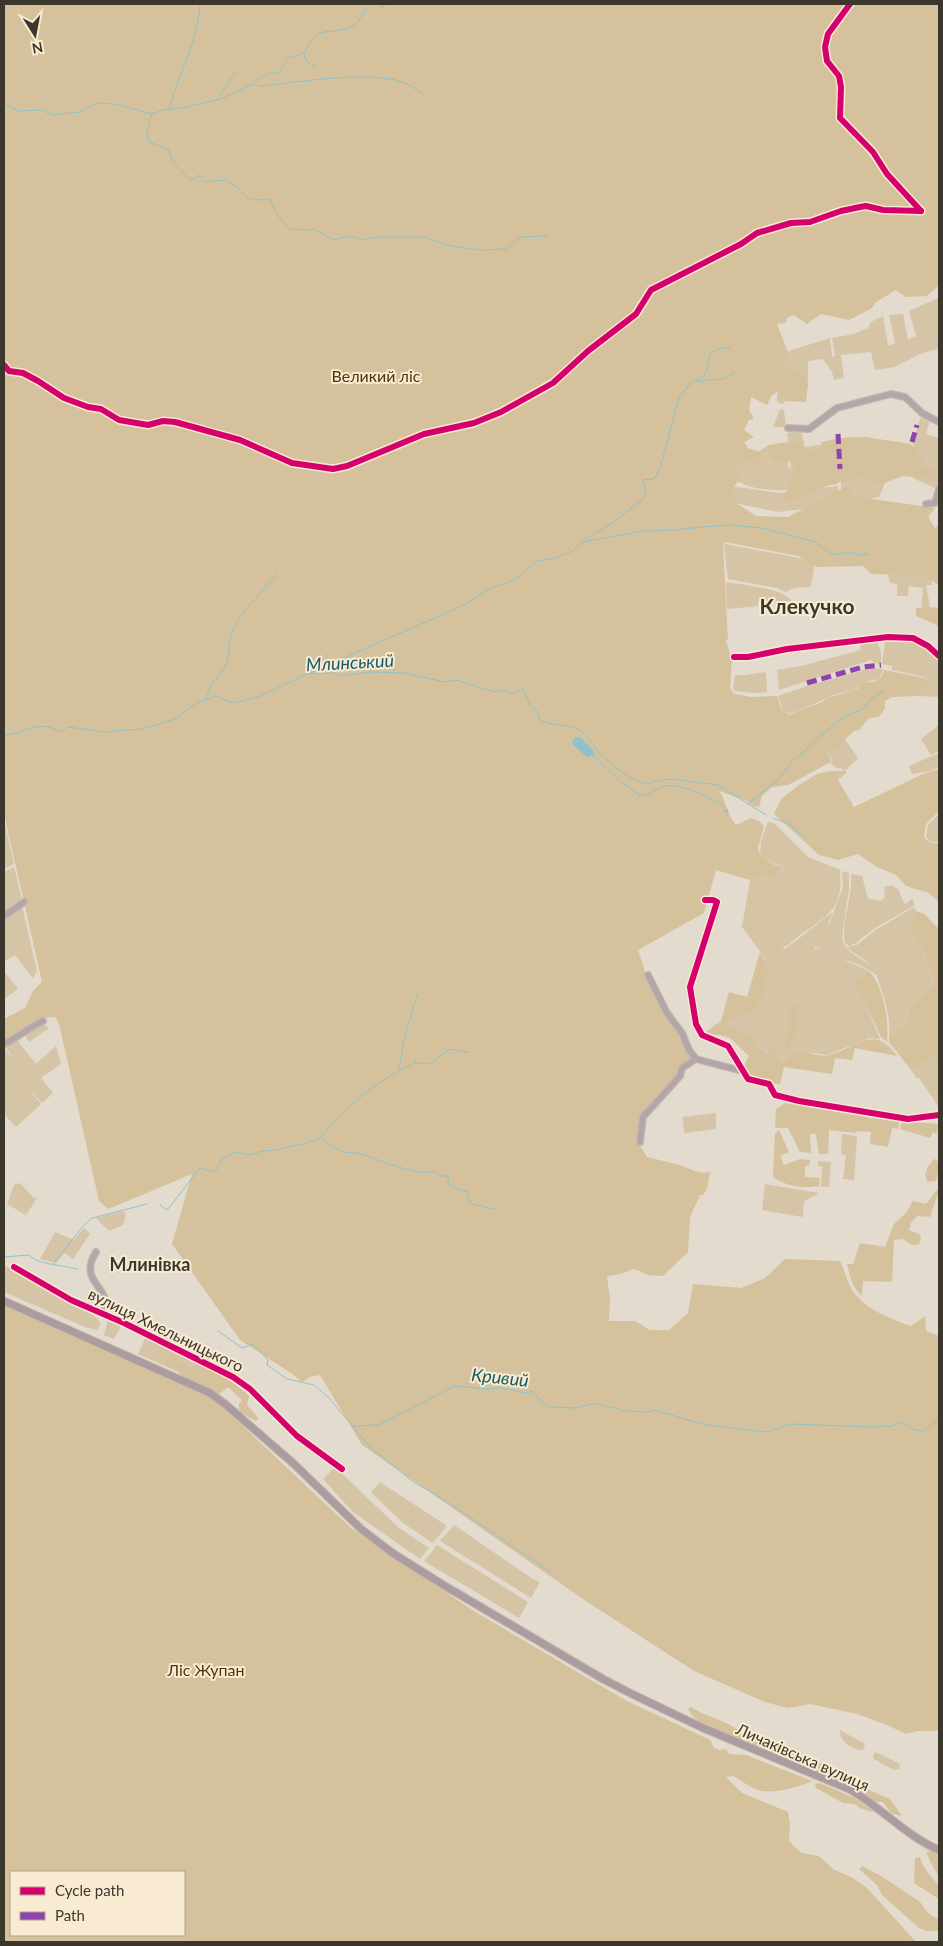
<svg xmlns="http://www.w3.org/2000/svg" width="943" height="1946" font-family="Lato,sans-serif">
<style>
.green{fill:#d5c4a6}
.forest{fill:#d5c19c;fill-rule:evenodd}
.water{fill:#8ec3ca}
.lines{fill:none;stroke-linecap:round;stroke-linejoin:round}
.stream{stroke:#8ec3ca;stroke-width:1}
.minor-casing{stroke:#c0b9af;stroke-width:8}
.major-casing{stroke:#c0b9af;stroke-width:9}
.minor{stroke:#b4a5a9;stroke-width:5.5}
.major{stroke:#ad9c9f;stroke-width:7}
.quiet{stroke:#8e44ad;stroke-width:5;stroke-dasharray:10 5;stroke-linecap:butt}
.cycleway-casing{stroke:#f8ebd2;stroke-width:9}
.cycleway{stroke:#d6006c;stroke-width:6}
.labels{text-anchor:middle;stroke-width:4;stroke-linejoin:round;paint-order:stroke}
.park-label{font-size:16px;fill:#4c3708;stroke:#f8ebd2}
.street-label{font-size:16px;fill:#3c372d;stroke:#f8ebd2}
.water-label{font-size:18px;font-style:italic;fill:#195c67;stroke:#f8ebd2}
.neighbourhood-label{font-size:18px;font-weight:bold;fill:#3c372d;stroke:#f8ebd2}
.district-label{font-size:21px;font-weight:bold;fill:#3c372d;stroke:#f8ebd2}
</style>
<rect width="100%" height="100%" fill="#e3dbcd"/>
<g class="green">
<polygon points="938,298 939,304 939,348 918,355 895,367 875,370 871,352 841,355 844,378 834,380 832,372 823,359 808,361 808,382 799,386 783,404 777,402 777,395 779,387 770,357 830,338 832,357 835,356 832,338 854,334 868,328 871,322 883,316 888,346 895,343 889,315 903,314 908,339 916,336 909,311"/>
<polygon points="780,409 784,410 786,427 773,427"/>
<polygon points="921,417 930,420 926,434 939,438 939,484 935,488 915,479 905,472 914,452 913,440"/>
<path d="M801 431 805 447 824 444 839 474V481L837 484C805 488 766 497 737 481L735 477 740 462 769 445 788 456V467L791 468 787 433Z"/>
<polygon points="841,470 889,474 879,497 868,499 841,499"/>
<polygon points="731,486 779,493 838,486 838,505 778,512 730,502"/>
<polygon points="724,544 815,561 811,587 794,588 786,592 777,588 728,579"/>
<polygon points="888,573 922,575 931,580 932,585 926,585 930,607 939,608 921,614 923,588 909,586 908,596 897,596 897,584 890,583"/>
<path d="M726 582C741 585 784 588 791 601L758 602V606L727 609Z"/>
<polygon points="896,639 919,643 939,659 939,697 918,696 930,682 924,677 892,670 892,666 882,664 885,642"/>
<polygon points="876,640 881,652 881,664 875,663 871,660 779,690 777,670 801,666 861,650 860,641"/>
<path d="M870 668 883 669 880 678 874 681 873 680C866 682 862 686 855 689 847 692 837 693 829 697 815 703 803 710 789 714L782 709 778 696 804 687Z"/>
<polygon points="766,672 767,692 755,693 735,691 733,688 735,675 745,675"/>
<polygon points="939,725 939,751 931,755 921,739"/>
<polygon points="845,739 858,758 845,771 840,768 838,769 830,763 833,760 823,748"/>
<polygon points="939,753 938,767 931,771 912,774 909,766"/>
<polygon points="939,814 939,842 931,842 926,837 928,825"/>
<polygon points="4,820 14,864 4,869"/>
<path d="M768 822 774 823 808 857 840 870C843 909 829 915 800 935 794 939 791 944 785 947L781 944 785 949 833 912 827 926 829 924 843 887 842 871 849 873V889L842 937C845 952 857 956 869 964 864 957 853 954 847 947L857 945 874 931 914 907 916 911 908 929 923 948 935 984 911 1006 906 1025 889 1035C891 1012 881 989 874 967L876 975C859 960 831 960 816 946L811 956 816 948 869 971 851 983 865 1002 880 1039 869 1038 828 1055 796 1051 787 1059 780 1061 774 1054C761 1052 756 1045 751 1034L734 1027 727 1022 750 1013 765 958 742 927 750 880 752 878 776 877 785 866 775 864 760 855 761 841Z"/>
<polygon points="14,867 22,900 21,902 4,914 4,872"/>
<path d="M851 874 862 876 868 899 881 901 885 897 884 888 886 886H893L899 890 903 902 906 904 912 899 915 905 872 930 856 943 849 946 845 943C841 923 853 896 851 874Z"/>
<polygon points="22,906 37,971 33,978 15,955 4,962 4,917"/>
<polygon points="4,971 18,989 4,999"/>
<polygon points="42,1023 49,1028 29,1042 24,1034"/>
<polygon points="17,1040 36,1064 56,1046 61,1064 41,1078 53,1093 42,1103 26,1087 41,1104 16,1127 4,1114 4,1048 14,1060 5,1046"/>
<polygon points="933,1057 939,1057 939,1107 919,1078 916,1078 912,1071"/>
<polygon points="716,1113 716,1129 684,1133 683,1117"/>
<polygon points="842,1134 857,1136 854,1180 843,1179 846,1155 841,1154"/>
<polygon points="818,1161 831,1162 829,1187 821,1187 822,1167 818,1166"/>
<polygon points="20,1183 33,1197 37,1198 26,1215 7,1204 14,1185"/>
<polygon points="765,1184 819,1193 804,1201 803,1217 762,1210"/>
<polygon points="123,1211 126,1215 123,1225 109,1231 96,1218"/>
<polygon points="84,1228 90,1234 73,1259 65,1253 56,1263 40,1259 55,1232 74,1240"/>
<path d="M4 1266 22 1274 57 1294 55 1296C71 1304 90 1309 101 1323L97 1330 85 1327 4 1292Z"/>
<polygon points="108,1320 121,1326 114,1339 104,1335"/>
<polygon points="146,1336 229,1377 218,1392 204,1383 138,1354"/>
<polygon points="335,1467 399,1528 429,1548 420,1559 353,1512 323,1479"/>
<polygon points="380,1482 447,1526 433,1543 403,1523 371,1492"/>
<polygon points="454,1525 533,1579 540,1582 531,1598 440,1541"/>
<polygon points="437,1545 528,1602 519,1618 424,1561"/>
<path d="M840 1730 865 1744 863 1750C853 1751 839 1741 840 1730Z"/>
<polygon points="875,1752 898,1763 900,1765 899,1769 894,1770 874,1759 873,1756"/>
</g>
<g class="forest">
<path d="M4 4H939V285L927 296 906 297 896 290 876 302 872 308 849 320 821 314 807 324 794 315 787 318 786 323 777 324 789 355 781 361 789 371 798 370 808 384 806 402 785 401 778 391 771 396 767 405 751 397 749 410 754 419 749 420 744 430 754 437 744 442 748 448 760 452 762 462 759 465 752 464 750 459 737 467 740 471 737 483 734 486 733 498 736 503 756 516 788 517 849 485 850 496 935 508 928 517 935 528 939 525V585L922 575 871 574 863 566 817 567 798 556 731 543 724 542 723 545 728 639 726 641 732 659 730 688 734 694 751 697 777 696 781 709 789 715 822 702 827 698 857 689 864 683 874 682 881 678 884 670 924 678 930 682 918 696 892 697 885 701V708L879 717 869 718 859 730 854 731 846 738 839 747 829 751 827 754 832 760 829 763 788 785 772 787 762 796 759 807 753 806 747 801 719 791C727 803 727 814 736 825L751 818 759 821 764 826 758 848 760 855 775 865 784 866 776 877 752 878 750 880 716 870 704 913 638 950 647 977 691 1056V1060L643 1117 639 1144 647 1157C658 1160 669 1162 679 1165 691 1168 697 1175 710 1172L707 1189 703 1195H700L690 1217 688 1252 663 1276 648 1275 634 1269 620 1274 607 1276 610 1299 609 1321H635L650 1330H669L688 1313 693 1284 741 1288 765 1278 785 1259 840 1261C845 1271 847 1283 853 1291 866 1310 891 1319 911 1326L925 1316 926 1331 939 1336V1729L936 1731H918L906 1734 887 1725 857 1714 810 1704 788 1708 765 1702 694 1671 583 1599 362 1445 320 1375 310 1377 302 1382 291 1373 240 1340 172 1244 192 1174 108 1209 99 1201 60 1028 56 1017 42 1018 20 1032 4 1040V1019L25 1008 33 991 42 982 4 814Z"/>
<path d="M865 437 911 444 922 457 921 467 933 469 936 474 934 479 903 476 879 485 859 477 855 481C829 478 809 500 783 503 784 499 784 494 786 491 791 476 798 480 792 461H773L770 456 769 445 794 441 808 451 821 449 822 442 840 438Z"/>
<polygon points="916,608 939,608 939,626 916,616"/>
<polygon points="939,769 939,811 926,824 924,838 931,843 939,843 939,902 929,893 906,886 896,875 877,867 858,854 838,860 819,855 774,814 781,799 799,785 817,774 831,771 846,771 846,773 838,780 854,807 923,774"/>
<polygon points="916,911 924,914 939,929 939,1057 933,1057 912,1071 889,1042 889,1035 906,1025 911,1006 935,984 923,948 908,929"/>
<path d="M760 952C772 967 766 997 753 1011 749 1014 733 1019 727 1022L734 1027 751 1034C755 1043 758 1047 766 1053L774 1049V1054L781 1061 787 1059 796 1051C806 1051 820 1058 830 1055 859 1046 874 1024 897 1056L855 1048 852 1060 835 1058 832 1074 784 1067 780 1084 753 1081 743 1067 749 1056C728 1037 734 1035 703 1034L721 1021 729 992 747 997Z"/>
<path d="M869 971C884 987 889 1021 887 1042L881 1037 865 1002 851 983Z"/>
<path d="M796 1004 798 1006C799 1018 797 1032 793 1044L787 1048 785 1043 789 1024V1012L792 1005Z"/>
<polygon points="785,1103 868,1117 868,1118 872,1119 873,1117 899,1122 898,1129 892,1128 888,1147 870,1144 871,1132 857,1131 855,1133 829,1130 828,1154 819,1154 816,1134 810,1134 811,1153 800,1152 788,1128 775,1128 776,1109"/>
<polygon points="902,1121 938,1124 937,1134 933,1132 930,1138 900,1129"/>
<path d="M779 1130 789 1152 780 1156 784 1165 800 1159 810 1160 809 1166H805V1177L820 1178 819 1186C807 1189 781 1186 773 1176L775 1134Z"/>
<polygon points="934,1159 937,1160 939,1168 936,1181 927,1182 925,1173 927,1172 927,1168"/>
<path d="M939 1190 930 1217 917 1216 911 1223 909 1230 919 1234 921 1237 919 1244 912 1245 903 1239 894 1240 892 1282 863 1281 862 1296C852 1287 850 1276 847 1264H853L860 1243 885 1247 894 1224 906 1213 913 1201 926 1204 936 1191Z"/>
<path d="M4 1305 214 1399 351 1528 472 1610 625 1700 710 1740 714 1748 720 1750 726 1749 729 1754 746 1755 812 1781C800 1787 770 1795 758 1790 749 1787 742 1781 734 1776L726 1777 742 1793 788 1812 790 1824 789 1841 801 1853 819 1856 833 1869 853 1878 868 1889 916 1942H4ZM11 1872H184V1935H11Z"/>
<path d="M170 1354H174L179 1358 177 1363 192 1368 196 1364C215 1372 234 1381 249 1396L247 1405 259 1419 255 1421 239 1411V1404L242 1400 228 1387 219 1394 183 1377 178 1372 166 1366V1360Z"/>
<path d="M691 1707C708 1718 730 1721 744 1735L755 1736 773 1746 798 1753V1756L782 1753 774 1755 770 1750C760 1748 751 1746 745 1738L740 1740C723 1733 696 1726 688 1709Z"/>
<polygon points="822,1763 836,1772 863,1784 869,1790 890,1799 902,1816 891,1813 883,1802 875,1802 811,1764"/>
<polygon points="820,1783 854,1798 876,1813 860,1808 855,1804 843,1803 816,1788 815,1784"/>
<polygon points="934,1851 939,1855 939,1876 934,1869 926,1852"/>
<polygon points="920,1857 923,1866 939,1886 939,1899 914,1883 915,1858"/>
<polygon points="862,1866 881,1876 920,1902 928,1913 939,1920 939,1931 927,1931 919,1928 882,1895 877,1885 859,1869"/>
</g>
<polygon class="water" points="575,737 580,737 594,751 594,755 587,757 573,745 572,742"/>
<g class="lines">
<g class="stream">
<polyline points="381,7 389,4"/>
<polyline points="304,54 307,62 316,67"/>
<path d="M254 85 261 86C302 82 349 73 390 79 401 80 413 87 422 93"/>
<polyline points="217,100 236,71"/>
<path d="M4 103 19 111 42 110 52 115 80 112 96 103 115 104 152 114 163 110 186 107 221 99 253 84 267 73H279L288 58 304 53C320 22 325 37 351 27 359 24 361 15 367 10"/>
<path d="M169 108C179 73 198 41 200 4"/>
<path d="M152 114 147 130 149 142 168 149 173 162 191 180 200 175 204 182 226 180C230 182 236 186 239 189 244 193 243 197 251 199 256 201 264 199 271 200 273 213 281 220 290 229L316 230 333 240 351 236 362 240 379 237H423L452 246 480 250 506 249 520 237 548 236"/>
<polyline points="697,381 724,379 734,373"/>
<polyline points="584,540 614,522 643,499 646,488 643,480 654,479 660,468 679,398 690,384 705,375 710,354 717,349 731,347"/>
<polyline points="310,673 464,605 491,588 515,580 537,561 555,558 573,551 582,542 643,531 675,530 701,527 730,525 762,528 816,542 825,550 835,555 851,552 858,555 868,554"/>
<path d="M206 700C210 682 216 681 225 667 230 658 228 646 231 637 238 611 262 594 277 574"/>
<path d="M4 736C27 732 36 719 61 732L68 727 104 732 142 729 175 719 192 706 215 696 234 703 258 697 307 674 333 673 340 676 370 672 404 673 445 682 456 680 494 692 503 690 513 694 523 689 530 705 537 711 539 719C551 728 566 722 579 730 587 735 592 744 598 751 608 763 630 780 646 784L662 780 673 779 718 785 766 815"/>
<path d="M593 755 621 782 639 795C650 797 656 788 665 786 682 783 708 798 723 804L724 810 727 815"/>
<polyline points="748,804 779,779 792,761 806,750 819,737 841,719 864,708 871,699 884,691"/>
<polyline points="725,811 728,809 727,812"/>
<polyline points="773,818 789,824 806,839"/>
<polyline points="415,1063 430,1064 449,1049 469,1052"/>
<polyline points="399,1069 404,1039 417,995"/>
<path d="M320 1138C346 1107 378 1079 415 1063L416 1061"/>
<path d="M160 1205 165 1209H168L200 1168 215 1172 222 1159 236 1152 251 1155C259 1151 265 1151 274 1150 289 1147 306 1144 320 1138 327 1142 336 1150 344 1152 347 1153 352 1152 356 1153 375 1157 417 1178 436 1171L439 1176H448V1183L457 1189 468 1192V1198L472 1204 494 1209"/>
<path d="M4 1257 29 1255C36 1264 66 1266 78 1269"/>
<polyline points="53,1264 85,1224 92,1218 147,1204"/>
<polyline points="218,1331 242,1348 253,1344 268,1360 267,1365 287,1379 314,1385 329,1398 370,1447 416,1484 428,1490 458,1509 552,1573"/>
<polyline points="352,1426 379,1425 454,1386 488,1389 501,1388 526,1393 532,1391 540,1400 548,1407 576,1408 594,1403 626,1411 648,1412 654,1410 706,1425 767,1432 790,1424 873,1427 892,1426 902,1422 915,1430 925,1431 934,1422 939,1422"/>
</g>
<g class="minor-casing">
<g id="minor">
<polyline points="788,428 809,429 837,408 891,394 905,397 922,413 939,422"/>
<polyline points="926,504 935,503 939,489"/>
<polyline points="734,657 748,657 787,649 888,637 913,638 928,646 939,656"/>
<polyline points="705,900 713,900 717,902 690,987 696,1024 702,1035 728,1046 748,1079 769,1084 775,1095 799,1101 908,1119 939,1115"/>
<polyline points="4,916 24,902"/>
<polyline points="648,975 667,1013 682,1033 689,1050 696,1059 742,1071"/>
<path d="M4 1044C18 1038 29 1027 43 1021"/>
<polyline points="640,1142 643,1117 680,1076 682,1068 696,1059"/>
<path d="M96 1252C76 1284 116 1287 102 1313"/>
<polyline points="14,1267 71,1300 124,1323 233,1377 250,1389 297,1436 342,1469"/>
</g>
</g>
<g class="major-casing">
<path id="major" d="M4 1301 210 1393 225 1404 294 1464 361 1529 394 1554 445 1586 603 1679 632 1694 703 1728 849 1789C881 1807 906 1836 939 1850"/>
</g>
<use href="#minor" class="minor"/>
<use href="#major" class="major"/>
<g class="quiet">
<polyline points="838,434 840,469"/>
<polyline points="912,442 917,425"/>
<polyline points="807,683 863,667 881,665"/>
</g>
<g class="cycleway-casing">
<g id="cycleway">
<polyline points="850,4 828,34 825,47 827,61 839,76 841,87 840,118 873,152 887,174 921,211"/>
<polyline points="4,365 9,371 23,373 38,381 64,398 88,407 101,409 119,420 148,425 163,421 175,422 240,440 292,463 333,469 347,466 424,434 474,423 501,412 553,383 588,351 636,314 651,290 741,244 757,233 791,223 810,222 841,211 860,207 866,206 883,210 921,211"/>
<polyline points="734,657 748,657 787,649 888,637 913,638 928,646 939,656"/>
<polyline points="705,900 713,900 717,902 690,987 696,1024 702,1035 728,1046 748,1079 769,1084 775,1095 799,1101 908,1119 939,1115"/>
<polyline points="14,1267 71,1300 124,1323 233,1377 250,1389 297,1436 342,1469"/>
</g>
</g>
<use href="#cycleway" class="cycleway"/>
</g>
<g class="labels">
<g class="park-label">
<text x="376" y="382">Великий ліс</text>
<text x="206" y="1676">Ліс Жупан</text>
</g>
<g class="street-label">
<text transform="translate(166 1330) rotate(26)" y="6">вулиця Хмельницького</text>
<text transform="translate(803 1757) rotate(24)" y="6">Личаківська вулиця</text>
</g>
<g class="water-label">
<text transform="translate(350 663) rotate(-3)" y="6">Млинський</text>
<text transform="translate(500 1378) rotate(6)" y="6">Кривий</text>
</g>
<g class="neighbourhood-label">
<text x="150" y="1271">Млинівка</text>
</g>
<g class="district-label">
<text x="807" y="614">Клекучко</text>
</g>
</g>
<rect width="943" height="1946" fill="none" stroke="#3c372d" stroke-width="10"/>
<rect x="10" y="1871" width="175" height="65" fill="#f8ebd2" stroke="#ada390"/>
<rect x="20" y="1887" width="25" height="8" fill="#d6006c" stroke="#ada390"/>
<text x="55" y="1896" font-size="15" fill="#3c372d">Cycle path</text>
<rect x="20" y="1912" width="25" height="8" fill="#8e44ad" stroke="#ada390"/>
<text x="55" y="1921" font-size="15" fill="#3c372d">Path</text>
<g transform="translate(35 35) rotate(169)" stroke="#f8ebd2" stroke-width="4" paint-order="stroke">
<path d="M0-4L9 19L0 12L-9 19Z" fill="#3c372d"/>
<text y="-8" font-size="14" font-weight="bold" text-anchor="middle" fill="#3c372d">N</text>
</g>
</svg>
